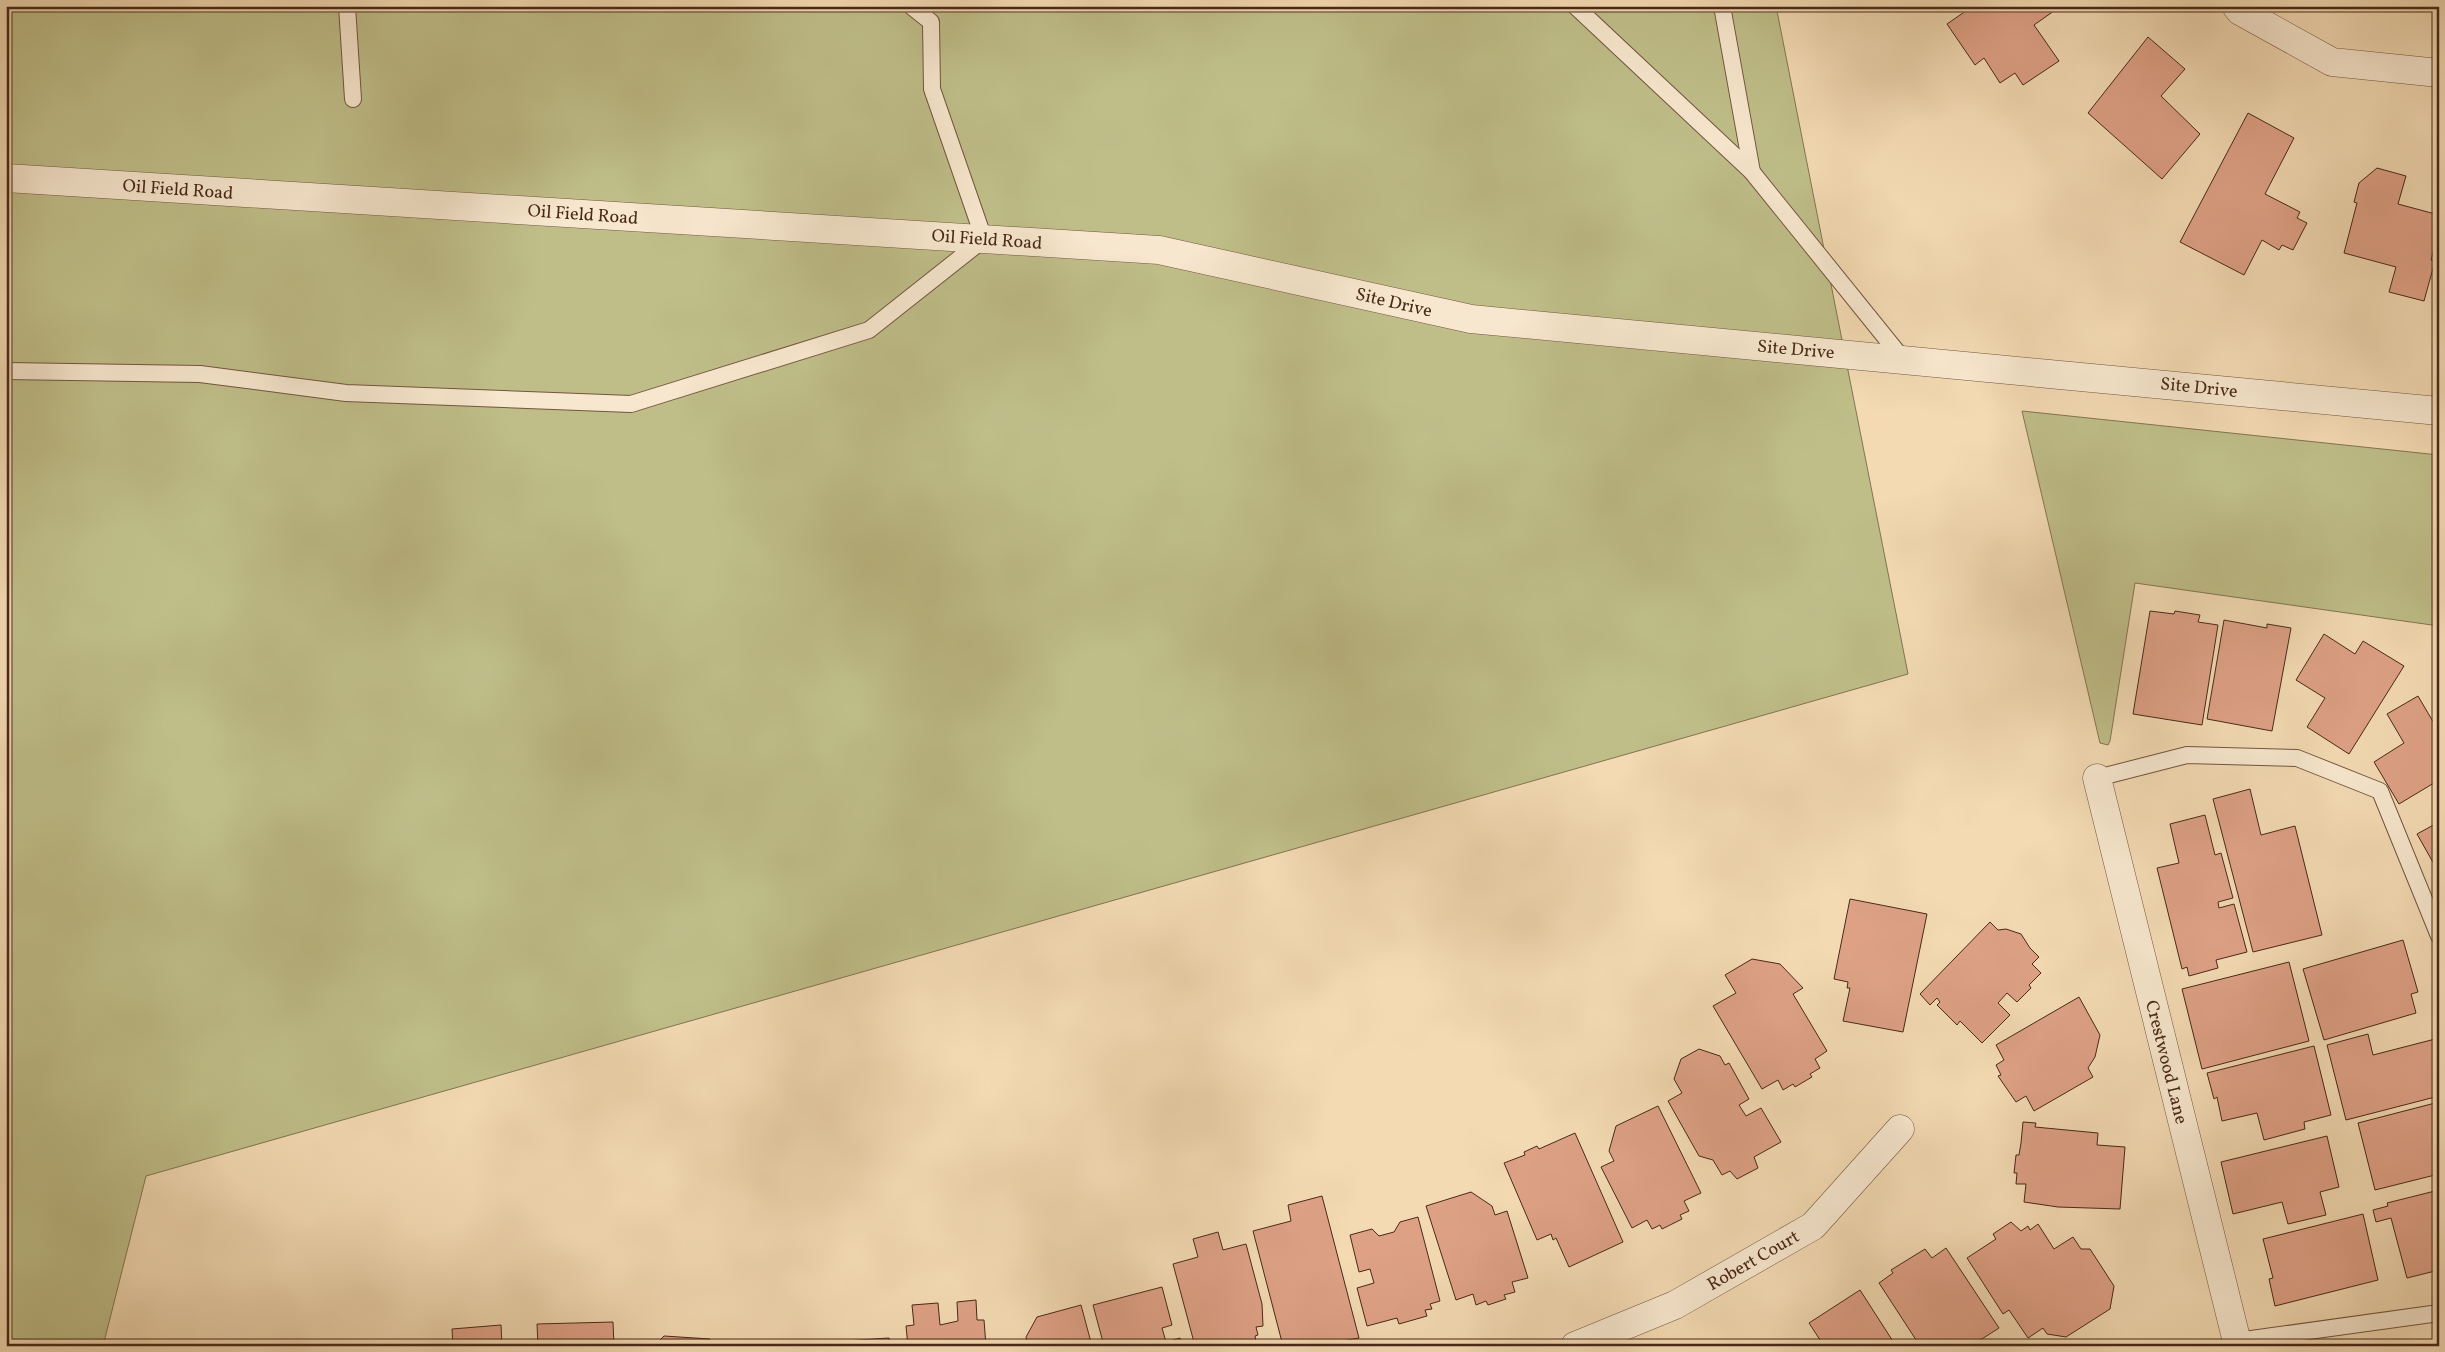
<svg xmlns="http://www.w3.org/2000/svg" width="2445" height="1352" font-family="Vollkorn,serif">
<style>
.green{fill:#bfbe89;stroke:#847450}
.building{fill:#dea186;stroke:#492918}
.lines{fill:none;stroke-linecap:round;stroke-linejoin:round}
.lane-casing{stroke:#74553f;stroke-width:18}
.street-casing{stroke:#74553f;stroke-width:29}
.lane{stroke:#f7e7ce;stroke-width:16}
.street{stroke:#f7e7ce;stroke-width:28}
.labels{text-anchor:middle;stroke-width:4.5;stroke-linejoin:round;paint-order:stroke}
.street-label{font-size:18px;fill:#492918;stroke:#f7e7ce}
</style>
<rect width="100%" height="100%" fill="#f3dab3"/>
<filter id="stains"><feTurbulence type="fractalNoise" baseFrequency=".004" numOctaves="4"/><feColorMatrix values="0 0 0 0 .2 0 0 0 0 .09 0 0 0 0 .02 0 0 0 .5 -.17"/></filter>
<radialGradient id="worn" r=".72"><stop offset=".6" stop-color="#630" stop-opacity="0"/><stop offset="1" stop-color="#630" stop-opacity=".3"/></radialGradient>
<g class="green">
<polygon points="6,6 1776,6 1908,674 146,1176 103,1346 6,1346"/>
<polygon points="2022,411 2439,455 2439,626 2135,583 2110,741 2108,745 2100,743"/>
</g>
<g class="building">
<polygon points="1973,6 2061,6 2034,25 2059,61 2023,85 2015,73 2000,83 1984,58 1975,65 1947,24"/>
<polygon points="2148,37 2185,69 2161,96 2200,134 2162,179 2088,113"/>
<polygon points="2248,113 2294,138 2265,194 2300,212 2297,218 2307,223 2293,250 2282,245 2279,250 2262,240 2244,275 2180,242"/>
<polygon points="2377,168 2406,176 2398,204 2439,215 2439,230 2431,260 2435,261 2424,301 2389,292 2396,267 2344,253 2357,203 2354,202 2359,183"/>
<polygon points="2150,611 2174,614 2175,611 2200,615 2198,622 2218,625 2202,725 2133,714"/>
<polygon points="2224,620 2267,628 2267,624 2291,628 2272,731 2207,719"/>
<polygon points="2324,634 2355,654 2363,641 2404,666 2349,754 2307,727 2325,698 2296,680"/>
<polygon points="2418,696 2435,725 2439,723 2439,780 2399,804 2374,762 2404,743 2387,714"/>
<polygon points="2250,789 2261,835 2295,826 2322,935 2253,952 2213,799"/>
<polygon points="2205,815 2215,855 2221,853 2233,898 2218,902 2219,908 2234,904 2247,952 2216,960 2218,968 2189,976 2187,967 2182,969 2157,868 2179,863 2170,824"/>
<polygon points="2439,822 2439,873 2417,834"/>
<polygon points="1850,899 1927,914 1903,1032 1843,1021 1850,988 1847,988 1848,982 1834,979"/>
<polygon points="1990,922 1998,930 2006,929 2021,934 2030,948 2039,957 2032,964 2041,973 2029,985 2031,988 2017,1002 2007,993 1998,1003 2010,1015 1982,1043 1960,1021 1957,1025 1937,1005 1940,1002 1937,998 1930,1005 1920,994"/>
<polygon points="2403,940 2418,992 2411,994 2416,1013 2324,1040 2303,969"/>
<polygon points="1752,959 1780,964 1803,988 1793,994 1827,1051 1815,1059 1820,1068 1810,1074 1812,1077 1795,1087 1793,1084 1783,1090 1778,1080 1762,1089 1713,1006 1736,993 1725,975"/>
<polygon points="2289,962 2309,1041 2202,1069 2182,989"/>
<polygon points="2079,997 2100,1035 2095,1057 2088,1068 2093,1077 2034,1111 2026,1096 2016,1102 1998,1076 2001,1075 1996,1065 2004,1060 1996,1045"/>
<polygon points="2368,1034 2373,1055 2439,1038 2439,1096 2346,1120 2327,1045"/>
<polygon points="2314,1046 2331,1115 2304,1122 2305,1129 2264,1140 2257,1113 2222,1121 2217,1097 2214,1099 2207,1073"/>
<polygon points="1699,1049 1720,1056 1725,1065 1729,1063 1749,1099 1739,1105 1746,1116 1761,1108 1781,1142 1754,1157 1758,1168 1737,1179 1730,1171 1722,1175 1713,1160 1699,1156 1668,1101 1682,1093 1674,1079 1681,1059"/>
<polygon points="2439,1102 2439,1174 2375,1190 2358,1123"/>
<polygon points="1658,1106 1701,1193 1684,1201 1689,1211 1680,1215 1682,1219 1662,1229 1660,1225 1652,1229 1647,1220 1632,1228 1601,1167 1614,1161 1609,1151 1616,1126"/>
<polygon points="2023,1122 2036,1123 2035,1127 2098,1133 2097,1145 2125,1147 2120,1209 2058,1207 2024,1202 2026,1184 2016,1184 2017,1173 2014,1173 2016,1155 2019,1155 2021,1143"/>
<polygon points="1575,1133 1623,1242 1569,1267 1556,1238 1553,1240 1551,1234 1537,1240 1504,1163 1525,1155 1524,1152 1537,1146 1539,1149"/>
<polygon points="2327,1136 2339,1187 2320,1192 2326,1215 2288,1224 2282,1202 2233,1214 2221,1162"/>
<polygon points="2439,1190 2439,1270 2407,1278 2391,1218 2376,1222 2373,1210 2388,1206 2387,1203"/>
<polygon points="1471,1192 1492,1206 1495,1215 1507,1211 1528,1278 1512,1282 1515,1292 1504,1295 1506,1299 1488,1305 1486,1301 1476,1305 1473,1294 1456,1300 1426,1206"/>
<polygon points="1322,1196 1359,1338 1342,1341 1344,1346 1283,1346 1253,1231 1291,1221 1288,1205"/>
<polygon points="2363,1214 2378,1280 2275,1306 2269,1279 2273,1278 2263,1239"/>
<polygon points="1418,1217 1440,1301 1430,1304 1432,1309 1425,1310 1427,1316 1399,1324 1397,1318 1367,1326 1357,1288 1374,1283 1370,1269 1359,1272 1350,1235 1372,1229 1379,1236 1394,1232 1400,1222"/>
<polygon points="2011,1222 2021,1231 2028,1226 2030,1230 2038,1224 2054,1249 2073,1237 2081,1249 2090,1249 2114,1286 2110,1309 2066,1337 2047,1334 2043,1328 2028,1338 2009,1310 2003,1314 1967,1258 1996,1239 1993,1234"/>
<polygon points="1218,1232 1223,1250 1246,1244 1262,1304 1263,1326 1256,1327 1258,1335 1255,1336 1257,1346 1195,1346 1173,1264 1198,1257 1193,1239"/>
<polygon points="1946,1248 1999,1328 1971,1346 1938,1346 1934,1340 1926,1346 1920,1346 1879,1283 1893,1273 1891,1270 1925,1249 1932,1258"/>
<polygon points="1162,1287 1172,1325 1162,1328 1166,1342 1180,1338 1182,1346 1104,1346 1093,1305"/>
<polygon points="1860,1290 1896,1346 1824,1346 1809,1323"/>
<polygon points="976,1300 977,1320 984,1320 986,1346 908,1346 906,1326 914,1325 912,1305 938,1303 940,1325 958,1321 957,1302"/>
<polygon points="1081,1305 1092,1346 1028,1346 1026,1337 1037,1317"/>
<polygon points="613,1322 614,1346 538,1346 537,1324"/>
<polygon points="501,1325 502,1346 453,1346 452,1329"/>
<polygon points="664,1336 710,1339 710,1346 654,1346"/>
<polygon points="889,1338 890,1346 840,1346 844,1341"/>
</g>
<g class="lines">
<g class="lane-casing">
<g id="lane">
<polyline points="347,6 353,99"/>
<polyline points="1575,6 1752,172 1902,358"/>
<polyline points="1722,6 1752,172"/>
<polyline points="6,371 200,374 346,393 631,404 869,330 984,239 932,89 931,22 911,6"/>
<polyline points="2097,778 2187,755 2297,758 2380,791 2439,936"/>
<polyline points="2237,1341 2439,1313"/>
</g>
</g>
<g class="street-casing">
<g id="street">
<polyline points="2236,6 2240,11 2332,62 2439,73"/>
<polyline points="6,178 1159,250 1471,319 2439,411"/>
<polyline points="2097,778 2238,1346"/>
<polyline points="1575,1346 1675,1305 1813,1226 1900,1129"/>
</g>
</g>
<use href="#lane" class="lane"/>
<use href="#street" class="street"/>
</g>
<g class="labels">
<g class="street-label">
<text transform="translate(178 189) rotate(4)" y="6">Oil Field Road</text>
<text transform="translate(583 214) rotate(4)" y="6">Oil Field Road</text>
<text transform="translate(987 239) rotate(4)" y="6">Oil Field Road</text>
<text transform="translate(1394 302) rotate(13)" y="6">Site Drive</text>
<text transform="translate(1796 349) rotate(5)" y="6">Site Drive</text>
<text transform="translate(2199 387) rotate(6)" y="6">Site Drive</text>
<text transform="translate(2167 1062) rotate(76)" y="6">Crestwood Lane</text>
<text transform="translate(1753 1260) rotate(-30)" y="6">Robert Court</text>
</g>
</g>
<rect width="2445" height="1352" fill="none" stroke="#f3dab3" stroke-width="25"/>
<rect x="8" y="8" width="2430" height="1337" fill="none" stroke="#492918" stroke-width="2.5"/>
<rect x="12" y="12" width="2420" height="1327" fill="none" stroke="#492918"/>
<rect width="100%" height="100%" filter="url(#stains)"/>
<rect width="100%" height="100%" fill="url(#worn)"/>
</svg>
